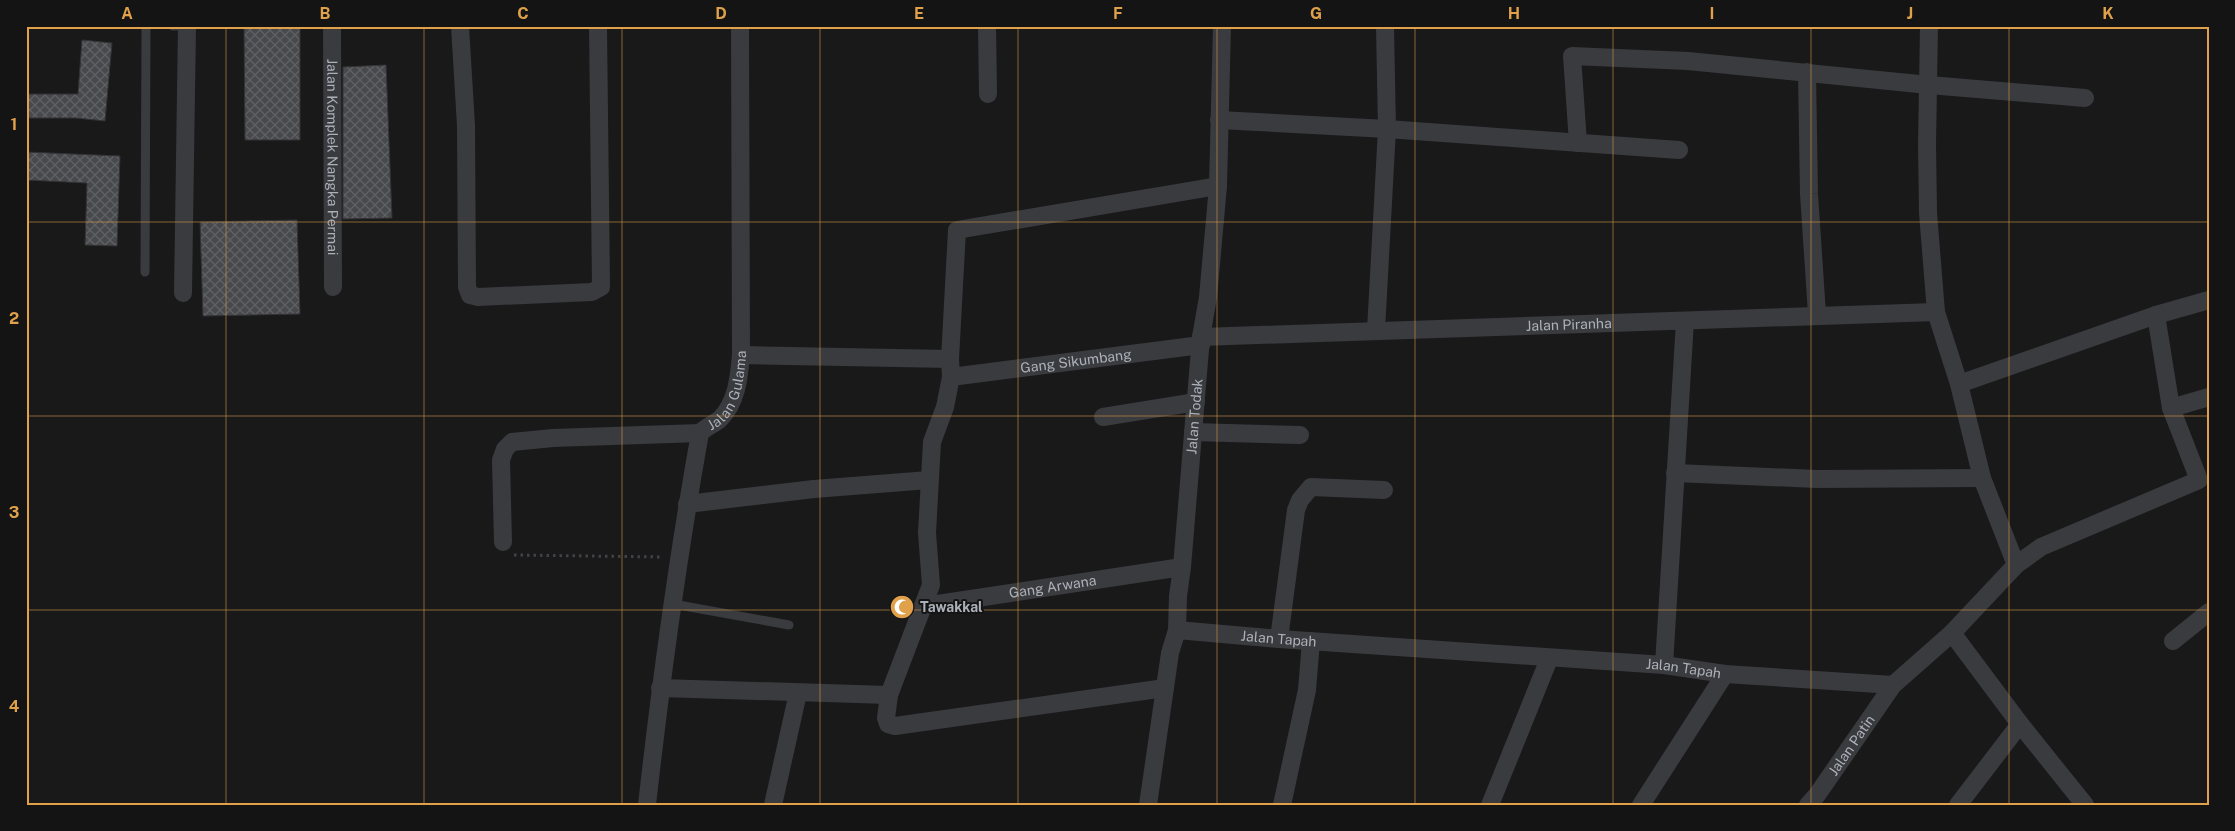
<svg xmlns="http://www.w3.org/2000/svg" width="2235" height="831" font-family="'Public Sans',sans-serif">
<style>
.building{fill:url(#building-cross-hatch);stroke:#333336}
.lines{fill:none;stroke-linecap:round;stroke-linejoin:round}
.path{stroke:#404246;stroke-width:3;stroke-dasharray:2.5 4;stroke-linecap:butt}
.service{stroke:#3a3b3f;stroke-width:9}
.minor{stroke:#3a3b3f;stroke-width:18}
.grid{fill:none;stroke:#e1a14a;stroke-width:1;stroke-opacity:0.55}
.labels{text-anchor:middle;stroke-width:4;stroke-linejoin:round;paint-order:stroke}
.street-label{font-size:14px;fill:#acb1b9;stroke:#141415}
.poi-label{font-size:14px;font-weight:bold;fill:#acb1b9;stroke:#141415;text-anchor:start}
.neatline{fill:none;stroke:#e1a14a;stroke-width:2}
.grid-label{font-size:16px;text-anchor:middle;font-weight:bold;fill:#e1a14a}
</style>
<defs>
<pattern id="building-cross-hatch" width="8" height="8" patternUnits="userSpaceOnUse" patternTransform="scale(1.25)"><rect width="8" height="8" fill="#48494d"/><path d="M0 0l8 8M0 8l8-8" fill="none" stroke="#606165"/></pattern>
</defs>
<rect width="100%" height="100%" fill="#19191a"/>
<g class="building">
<polygon points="244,26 300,26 300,140 245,140"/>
<polygon points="82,40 112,43 105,121 76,118 26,118 26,94 78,94"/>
<polygon points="386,65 392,218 343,219 343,67"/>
<polygon points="26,152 120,156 117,246 85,245 87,183 26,180"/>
<polygon points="297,220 300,314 203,316 200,222"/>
</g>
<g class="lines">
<polyline class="path" points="514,555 663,557"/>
<g class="service">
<polyline points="173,26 176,26"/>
<polyline points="145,272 146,26"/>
<polyline points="673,604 789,625"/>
</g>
<g class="minor">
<path id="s1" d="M332 26 333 287"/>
<polyline points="460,26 466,126 467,287 470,295 478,297 592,292 601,287 598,26"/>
<polyline points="987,26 988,94"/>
<polyline points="1929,26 1927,144 1928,213 1936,312 1959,384 1982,478 2016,565"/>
<polyline points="1807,72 1809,194 1817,314"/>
<polyline points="1219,120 1387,129 1679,150"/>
<polyline points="1578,143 1572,56 1688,61 1929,85 2085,98"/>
<polyline points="183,293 187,26"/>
<polyline points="1376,330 1387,129 1385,26"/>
<path id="s2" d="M1201 337 1936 312"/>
<polyline points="741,355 950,359"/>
<path id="s3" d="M951 377 1201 345"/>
<polyline points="1959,384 2156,315 2209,300"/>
<polyline points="2171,408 2209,397"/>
<polyline points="1103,417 1196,402"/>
<polyline points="1193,432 1300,435"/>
<polyline points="1675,473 1817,479 1982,478"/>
<polyline points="687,504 814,489 929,480"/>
<polyline points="503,542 501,460 505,449 512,442 553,438 700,433"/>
<path id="s4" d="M924 606 1182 567"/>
<path id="s5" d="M1177 630 1279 639 1664 665 1725 674 1893 685 1952 633 2020 724 2085 805"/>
<polyline points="1952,633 2016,565 2041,547 2199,480 2171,408 2156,315"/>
<polyline points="1279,639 1296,510 1300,500 1311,487 1384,490"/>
<polyline points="2173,641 2209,612"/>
<polyline points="1664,665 1685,321"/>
<polyline points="660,688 889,695"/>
<polyline points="1165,688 895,726 888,724 886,718 889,695 931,585 927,533 932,442 945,407 951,377 950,359 957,230 1218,186"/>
<path id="s6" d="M647 805C661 680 678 556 700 433 706 427 714 424 720 419 737 402 739 377 741 355L740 26"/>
<polyline points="773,805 798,693"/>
<path id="s7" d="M1148 805 1170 653 1177 630 1178 596 1182 567 1201 337 1208 297 1218 186 1222 26"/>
<polyline points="1282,805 1307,690 1311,641"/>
<polyline points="1490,805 1549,659"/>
<polyline points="1641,805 1725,674"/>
<path id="s8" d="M1808 805 1817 795 1893 685"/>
<polyline points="1958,805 2020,724"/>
</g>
</g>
<path class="grid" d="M226 26V805M424 26V805M622 26V805M820 26V805M1018 26V805M1217 26V805M1415 26V805M1613 26V805M1811 26V805M2009 26V805M26 222H2209M26 416H2209M26 610H2209"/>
<defs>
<g id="mosque-disc" transform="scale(1.25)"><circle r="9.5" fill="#e1a14a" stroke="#141415"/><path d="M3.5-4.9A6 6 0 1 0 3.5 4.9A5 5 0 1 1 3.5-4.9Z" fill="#fff"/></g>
</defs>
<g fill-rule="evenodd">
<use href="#mosque-disc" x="902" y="607"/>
</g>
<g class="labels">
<g class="street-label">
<text dy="5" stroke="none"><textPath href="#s1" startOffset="131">Jalan Komplek Nangka Permai</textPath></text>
<text dy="5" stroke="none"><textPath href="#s2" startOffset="368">Jalan Piranha</textPath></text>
<text dy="5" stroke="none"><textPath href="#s3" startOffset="126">Gang Sikumbang</textPath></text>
<text dy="5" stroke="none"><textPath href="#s6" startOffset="430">Jalan Gulama</textPath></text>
<text dy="5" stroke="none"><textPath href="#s7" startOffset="392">Jalan Todak</textPath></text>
<text dy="5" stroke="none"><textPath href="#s4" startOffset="130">Gang Arwana</textPath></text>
<text dy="5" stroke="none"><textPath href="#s5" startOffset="102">Jalan Tapah</textPath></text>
<text dy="5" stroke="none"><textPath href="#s5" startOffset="508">Jalan Tapah</textPath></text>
<text dy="5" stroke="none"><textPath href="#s8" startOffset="74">Jalan Patin</textPath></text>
</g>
<g class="poi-label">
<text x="920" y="612">Tawakkal</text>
</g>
</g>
<rect width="2235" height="831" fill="none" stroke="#141415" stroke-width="55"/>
<rect x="28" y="28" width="2180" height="776" class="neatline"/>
<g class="grid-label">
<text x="127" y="19">A</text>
<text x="325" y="19">B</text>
<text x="523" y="19">C</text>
<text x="721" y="19">D</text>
<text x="919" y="19">E</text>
<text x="1118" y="19">F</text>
<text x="1316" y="19">G</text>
<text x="1514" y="19">H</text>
<text x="1712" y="19">I</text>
<text x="1910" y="19">J</text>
<text x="2108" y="19">K</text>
<text x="14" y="130">1</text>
<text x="14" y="324">2</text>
<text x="14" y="518">3</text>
<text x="14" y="712">4</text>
</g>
</svg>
